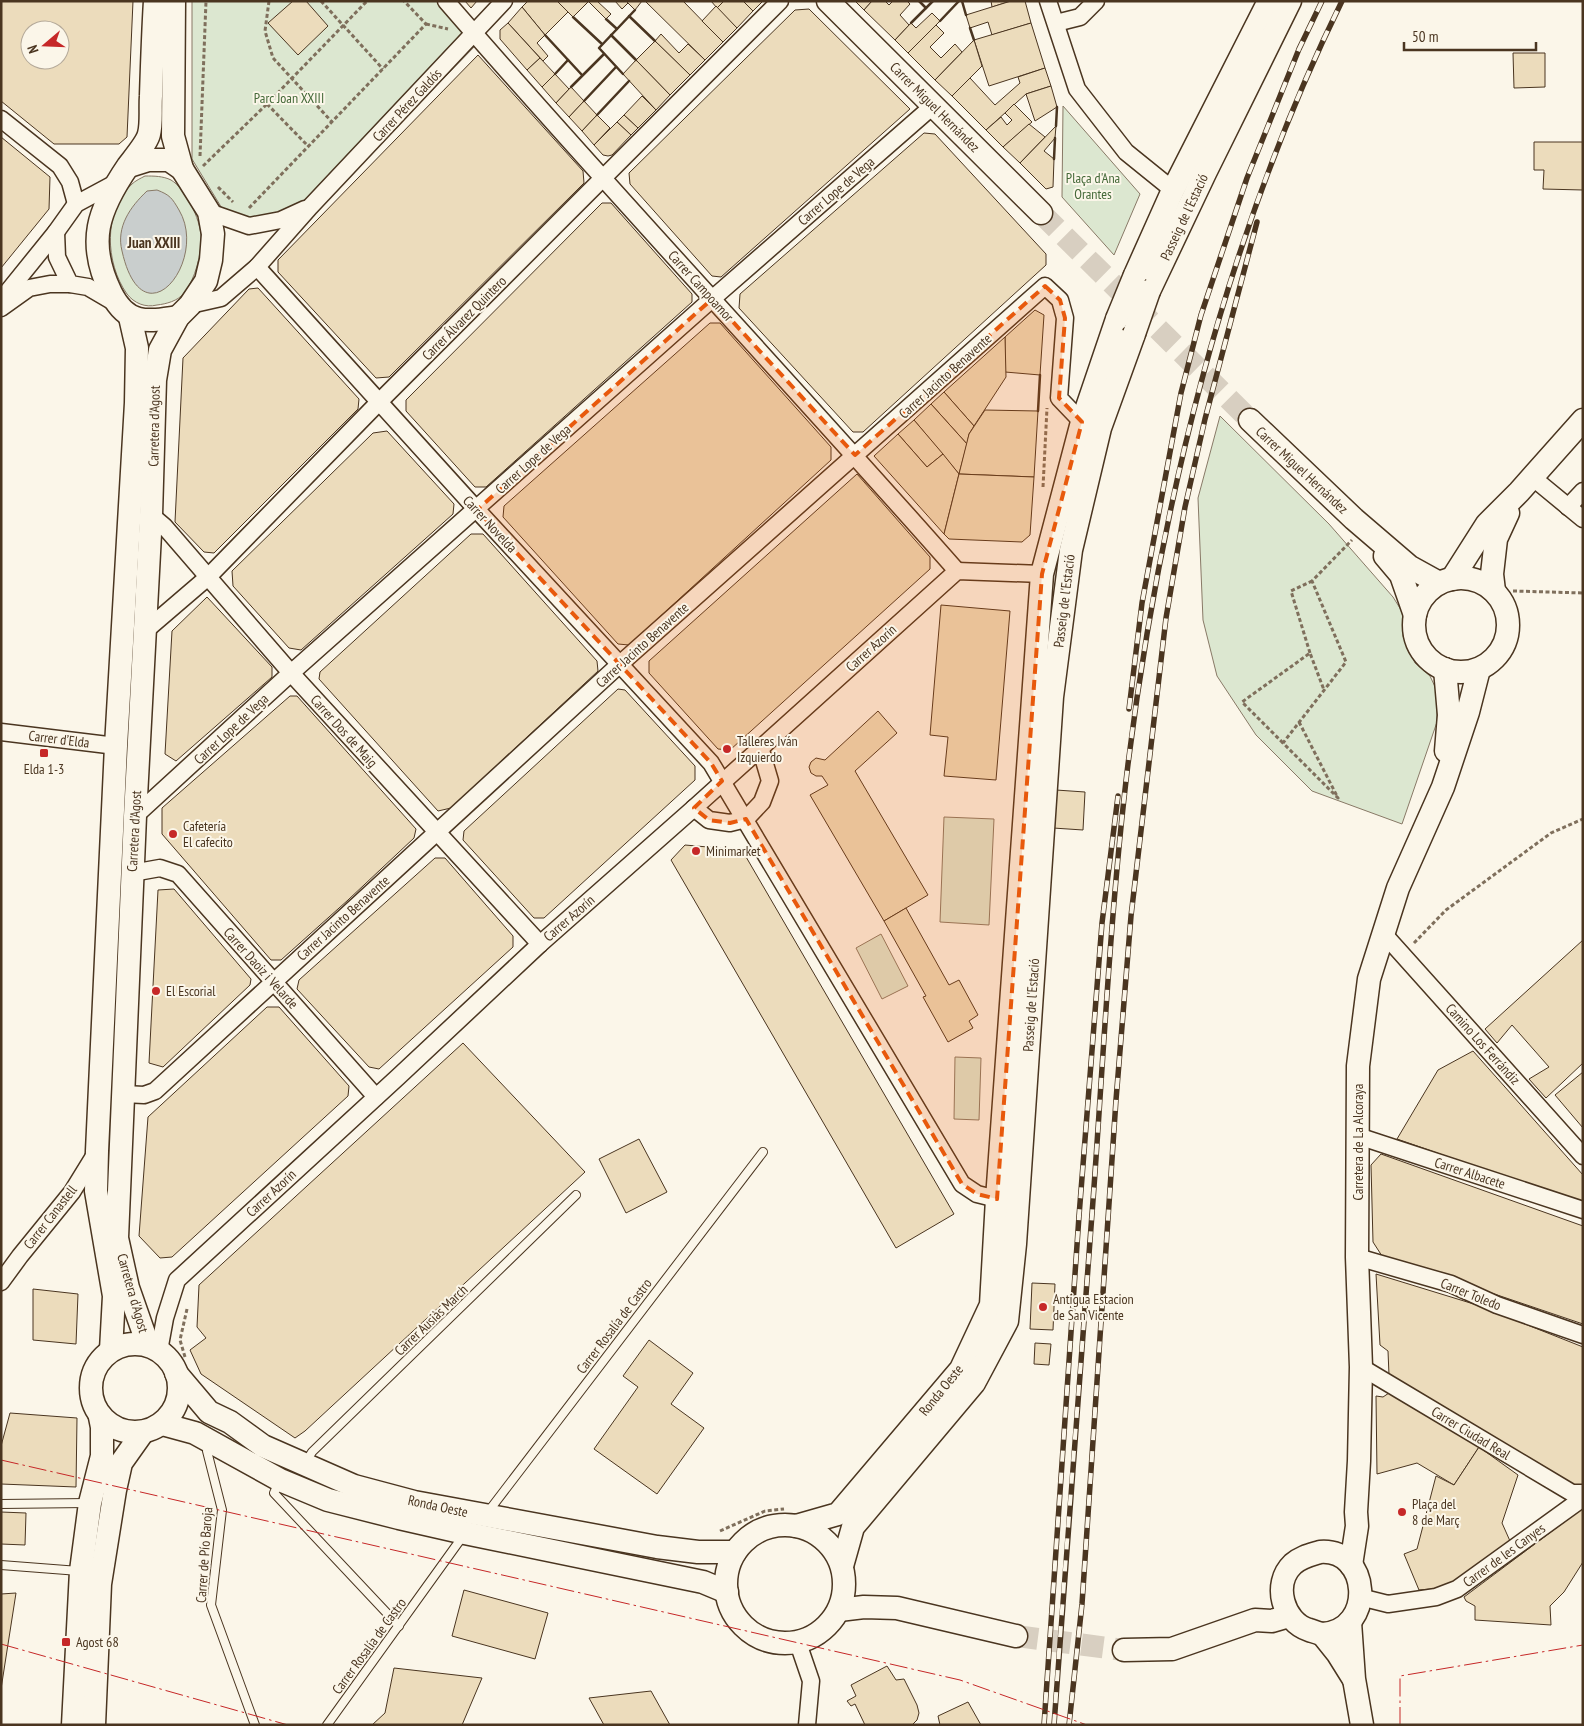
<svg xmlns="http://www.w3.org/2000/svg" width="1584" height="1726" font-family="'PT Sans Narrow',sans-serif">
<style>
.green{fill:#dce7d0;stroke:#887966}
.water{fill:#c9cecd;stroke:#887966}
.building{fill:#ecdcbc;stroke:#4a3520;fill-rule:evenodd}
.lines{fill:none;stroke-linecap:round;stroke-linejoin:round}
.secondary-tunnel{stroke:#d8cfc1;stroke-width:22;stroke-dasharray:22 11;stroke-linecap:butt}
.lane-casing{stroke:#4a3520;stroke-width:10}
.street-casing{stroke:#4a3520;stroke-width:19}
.secondary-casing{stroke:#4a3520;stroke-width:25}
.path{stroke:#7f6f5c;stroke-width:3;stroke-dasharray:4 2.5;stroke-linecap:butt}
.lane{stroke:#fbf6e9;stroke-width:8}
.street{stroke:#fbf6e9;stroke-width:16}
.secondary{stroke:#fbf6e9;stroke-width:22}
.rail-casing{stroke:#4a3520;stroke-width:5.5}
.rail{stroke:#fbf6e9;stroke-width:4;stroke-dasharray:11;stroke-linecap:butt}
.secondary-bridge-casing{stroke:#4a3520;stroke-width:25;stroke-linecap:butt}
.secondary-bridge{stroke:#fbf6e9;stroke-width:22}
.wall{stroke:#4a3520;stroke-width:2.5}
.power{stroke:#c62828;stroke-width:1;stroke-dasharray:18 4 2.5 4;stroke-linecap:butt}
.marked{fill:#e8590c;fill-opacity:0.2;stroke:#e8590c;stroke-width:4;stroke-dasharray:10 6;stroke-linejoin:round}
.poi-dot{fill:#c62828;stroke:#fbf6e9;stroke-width:2}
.labels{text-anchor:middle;stroke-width:4;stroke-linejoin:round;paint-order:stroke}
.park-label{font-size:14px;fill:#436837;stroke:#fbf6e9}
.street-label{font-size:14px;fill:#4a3520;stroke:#fbf6e9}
.poi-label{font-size:14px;fill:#4a3520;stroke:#fbf6e9;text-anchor:start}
.neighbourhood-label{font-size:15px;font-weight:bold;fill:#4a3520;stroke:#fbf6e9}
</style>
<rect width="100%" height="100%" fill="#fbf6e9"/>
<g class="green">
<polygon points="192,1 437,1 477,44 292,234 223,210 192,159"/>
<polygon points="1063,106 1140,194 1114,255 1062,197"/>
<path d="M145 176C154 176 163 176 171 180 186 189 200 219 201 236 202 253 195 280 184 293 178 301 166 304 157 305 145 308 134 303 127 294 105 263 103 211 132 184 135 181 141 178 145 176Z"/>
<polygon points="1220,416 1329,524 1393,597 1403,613 1403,636 1415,663 1430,676 1437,691 1437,722 1402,824 1312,791 1256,735 1217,676 1203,620 1198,498"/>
<polygon points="944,817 994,819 989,925 940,922"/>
<polygon points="881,934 908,986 882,999 856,948"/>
<polygon points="955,1057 981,1058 979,1120 954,1119"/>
</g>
<path class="water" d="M157 190C170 195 172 198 179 210 209 260 143 345 122 251 116 227 130 207 147 191Z"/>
<g class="building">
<path d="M1 1H133L127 137 119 144H54L1 101ZM30 30H60V60H30Z"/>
<polygon points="293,1 306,1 328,26 298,55 268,23"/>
<polygon points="465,1 477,1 471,8"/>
<polygon points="528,1 557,1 568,12 545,35 522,7"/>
<polygon points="557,1 588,1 588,2 573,17"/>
<polygon points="597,1 611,14 606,19 588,1"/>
<polygon points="615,1 626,1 628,3 622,9"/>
<polygon points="626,1 642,1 635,10"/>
<polygon points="645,1 683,1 723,42 705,60"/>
<polygon points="711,1 724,1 717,8"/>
<polygon points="724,1 743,1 753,11 737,28 717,8"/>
<polygon points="743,1 763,1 753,11"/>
<polygon points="855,1 872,1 864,10"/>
<polygon points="872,1 885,1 889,5 893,1 907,1 910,4 900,15 909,25 895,40 864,10"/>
<polygon points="991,1 1011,1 992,7"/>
<polygon points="1011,1 1025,1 1031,23 992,35 988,22 970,28 966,15"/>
<polygon points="716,6 737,28 723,42 702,21"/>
<polygon points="522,7 545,35 537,43 548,56 543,61 508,23"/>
<polygon points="809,9 910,109 721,277 712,276 630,184 629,173 795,10"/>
<polygon points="932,13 940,21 908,53 895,40 911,23 916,28"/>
<polygon points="508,23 540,58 527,70 500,39 500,30"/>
<polygon points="1031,23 1045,68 989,86 974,40"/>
<polygon points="936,25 944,33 930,47 941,58 955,44 962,52 935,80 908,53"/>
<polygon points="661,34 679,53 688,44 705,60 690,75 655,41"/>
<polygon points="974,40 982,66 952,96 935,80"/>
<polygon points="655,41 690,75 670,95 636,60"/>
<polygon points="1513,53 1545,53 1545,87 1514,88"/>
<polygon points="478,55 583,171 584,183 389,377 376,378 278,272 278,260"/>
<polygon points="540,58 555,74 542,87 527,70"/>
<polygon points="636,60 670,95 656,110 623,74"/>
<polygon points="1045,68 1051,86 1026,94 986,130 952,96 970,78 995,105 1020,83 1018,77"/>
<polygon points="555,74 569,89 556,103 542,87"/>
<polygon points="1051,86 1057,107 1035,121 1026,94"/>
<polygon points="571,87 584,101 569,117 556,103"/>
<polygon points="642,96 656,110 638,128 624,115"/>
<polygon points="584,101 597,115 582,131 569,117"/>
<polygon points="1014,104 1032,122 1003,147 986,130 1001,117 1007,125 1012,120 1005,113"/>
<polygon points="597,115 610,128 594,145 582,131"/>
<polygon points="624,115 638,128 631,135 617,122"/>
<polygon points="617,122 631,135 612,155 608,156 603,155 594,145"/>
<polygon points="1029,124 1045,137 1020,163 1003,147"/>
<polygon points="1056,126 1055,138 1044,151 1054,159 1053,187 1046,189 1020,163"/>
<polygon points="924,133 935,134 1046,254 1046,265 863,432 853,432 739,308 740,294"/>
<polygon points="1,137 50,177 49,209 1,268"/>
<polygon points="1534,142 1583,142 1583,190 1543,189 1544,170 1534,170"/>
<polygon points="602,203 611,203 692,294 692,302 486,487 475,487 406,411 406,400"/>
<polygon points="258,288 359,399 358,409 214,553 204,552 175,522 183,358 249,289"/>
<polygon points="1035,310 1044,315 1040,375 1005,372 1005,337"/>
<polygon points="710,323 720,323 831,447 831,460 629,645 618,644 503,517 504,506"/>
<polygon points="1005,337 1006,377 974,426 944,392"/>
<polygon points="944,392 974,426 969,434 967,444 931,404"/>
<polygon points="931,404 967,444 959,474 914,420"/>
<polygon points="985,410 1038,411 1034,477 959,474 969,434"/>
<polygon points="914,420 943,454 927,467 898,434"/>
<polygon points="387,431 454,504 453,514 301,650 289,648 233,586 232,571 373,433"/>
<polygon points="898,434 927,467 943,454 959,474 944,534 874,456"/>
<polygon points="857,474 930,557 930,569 730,750 718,749 649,673 649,661"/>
<polygon points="959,474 1034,477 1030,535 1022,542 949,539 944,534"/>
<polygon points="471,534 483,534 597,661 598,671 451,808 438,811 319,679 320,672"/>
<polygon points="207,597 272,667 272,677 176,761 165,754 172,631"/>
<polygon points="941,605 1010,611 996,780 944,776 948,737 930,735"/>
<polygon points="618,689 625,690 695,766 695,780 544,918 534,918 463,840 464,831"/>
<polygon points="290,696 297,696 416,829 414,838 348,900 281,960 271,960 162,834 162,808"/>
<polygon points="878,711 897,733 855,771 928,895 884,921 810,795 828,785 822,776 816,776 811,773 809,767 811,762 816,758 825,760"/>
<polygon points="1056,790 1085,792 1083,830 1053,828"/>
<polygon points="685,845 742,850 954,1214 896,1248 671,860"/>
<polygon points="435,858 445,858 513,936 513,947 379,1069 369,1067 297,989 299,980"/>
<polygon points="174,889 251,979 250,985 163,1067 149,1063 158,890"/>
<polygon points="906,908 949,985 959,980 978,1015 969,1021 973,1028 948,1042 923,997 926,996 884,921"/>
<polygon points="1583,940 1583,1063 1546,1098 1529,1079 1549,1067 1512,1025 1497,1043 1485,1029"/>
<polygon points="267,1007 279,1007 349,1086 348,1096 172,1257 160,1258 139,1236 148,1117"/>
<polygon points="463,1043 585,1172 305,1431 295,1438 201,1374 190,1350 206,1338 197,1327 199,1285"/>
<polygon points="1473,1051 1583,1175 1583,1204 1397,1139 1438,1070"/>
<polygon points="1583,1072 1583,1128 1555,1095"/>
<polygon points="639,1139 667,1192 626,1213 599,1159"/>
<polygon points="1381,1154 1583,1226 1583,1324 1382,1256 1373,1242 1371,1165"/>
<polygon points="1376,1274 1477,1305 1583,1347 1583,1488 1572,1489 1389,1375 1388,1351 1380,1345"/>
<polygon points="1032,1283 1055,1284 1053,1330 1030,1329"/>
<polygon points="33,1289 78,1294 76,1344 33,1340"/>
<polygon points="649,1340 693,1373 671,1404 704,1428 657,1494 594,1449 638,1387 623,1376"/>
<polygon points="1035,1343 1051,1344 1049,1365 1034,1364"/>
<polygon points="1389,1393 1479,1447 1454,1485 1417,1463 1377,1474 1376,1396 1383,1397"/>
<polygon points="10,1413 77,1418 76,1487 1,1484 1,1446"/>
<polygon points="1479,1447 1518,1475 1502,1523 1510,1541 1446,1588 1419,1590 1404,1554 1417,1549 1436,1476 1454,1485"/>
<polygon points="1583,1508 1583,1562 1564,1592 1550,1606 1551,1625 1475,1620 1475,1606 1466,1601 1464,1597"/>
<polygon points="1,1512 26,1513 25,1545 1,1544"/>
<polygon points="464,1590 548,1613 535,1659 452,1636"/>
<polygon points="16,1593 1,1689 1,1594"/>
<polygon points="887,1666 896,1680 904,1679 917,1705 919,1713 917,1720 912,1725 865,1725 855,1704 851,1706 847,1701 856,1696 851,1685"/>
<polygon points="394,1668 482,1678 462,1725 372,1725 385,1713"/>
<polygon points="651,1691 670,1725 604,1725 589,1698"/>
<polygon points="968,1702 981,1725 940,1725 938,1716"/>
</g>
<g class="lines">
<g class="secondary-tunnel">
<polyline points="1041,213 1250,420"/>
<polyline points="1016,1636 1124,1650"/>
</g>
<g class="lane-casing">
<g id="lane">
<polyline points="209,1445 207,1451 222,1510 211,1605 255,1725"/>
<polyline points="306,1462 312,1452 576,1195"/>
<polyline points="279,1482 274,1493 399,1626"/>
<polyline points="1,1504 88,1503"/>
<polyline points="488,1512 763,1152"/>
<polyline points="1,1565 79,1571"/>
<polyline points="327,1725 463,1536"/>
</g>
</g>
<g class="street-casing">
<g id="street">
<path d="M446 1C613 194 788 379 957 571"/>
<polyline points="1048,1 1077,89 1126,152 1173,190"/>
<polyline points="1056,23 1080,17 1096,1"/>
<polyline points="1,119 60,166 70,182 76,204"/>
<polyline points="209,212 249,226 281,220 305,209"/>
<polyline points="56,232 57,257 70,284 88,287 117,304"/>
<polyline points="257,267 477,510 711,763 962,1184 977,1194 997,1199"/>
<polyline points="1,300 56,232 76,204 117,182"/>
<polyline points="190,305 221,298 257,267 310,207 504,1"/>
<polyline points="1,308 29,288 50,284 70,284"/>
<polyline points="1532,477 1583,519"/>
<polyline points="1568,507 1583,491"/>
<polyline points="151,515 164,526 291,673 540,944"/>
<polyline points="145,631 208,577 379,402 780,1"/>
<polyline points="1,732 116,746"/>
<polyline points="694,808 709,820 730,823 746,819 762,802 770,781 760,747"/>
<polyline points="135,816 291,673 712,299 934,105"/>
<polyline points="132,873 160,868 178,874 376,1097"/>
<polyline points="1383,933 1583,1156"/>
<polyline points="124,1094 144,1095 155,1091 620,664 1045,286 1060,300 1065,318 1059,398 1082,422"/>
<polyline points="1358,1136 1583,1210"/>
<polyline points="1357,1257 1451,1284 1497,1305 1583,1335"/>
<polyline points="1,1282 20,1256 72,1192 96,1153"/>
<polyline points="159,1351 165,1318 177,1280 398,1077 540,944 694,808 957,571 1042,574"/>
<polyline points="1361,1367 1572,1493 1583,1493"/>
<polyline points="1360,1597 1388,1604 1436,1597 1457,1589 1583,1498"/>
<polyline points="798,1643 811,1681 807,1725"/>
</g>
</g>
<g class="secondary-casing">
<g id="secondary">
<path d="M155 1C153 33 152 65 151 96 150 108 152 123 149 134 147 143 134 158 128 166 98 210 86 242 111 293 127 325 146 322 178 317"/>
<polyline points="174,1 173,136 182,169"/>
<polyline points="828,1 1041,213"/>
<polyline points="129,166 148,160 169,160 182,169 209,212 213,234 211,260 206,281 190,305 178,317 160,350 155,380 151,515 135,816 117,1238 128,1288 148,1345"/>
<polyline points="1135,275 1173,190 1269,1"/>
<polyline points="1149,291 1205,173 1290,1"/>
<polyline points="1250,420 1354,519 1410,567 1439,583"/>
<polyline points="1385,556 1401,575 1415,615"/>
<circle cx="1461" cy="625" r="47"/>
<polyline points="1452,579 1487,524 1519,492 1583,420"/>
<polyline points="1494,591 1492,574 1496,539 1508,513"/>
<polyline points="1445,669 1449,715 1446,751"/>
<circle cx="135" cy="1388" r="44"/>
<polyline points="111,1350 114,1296 96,1191 97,1151 116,746 136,403 137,348 130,317"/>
<polyline points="176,1373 209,1412 230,1422 263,1446 354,1486 414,1502 657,1547 698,1552 735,1552"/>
<polyline points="162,1424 195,1433 280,1480 328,1500 399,1518 465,1533 703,1582 727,1592"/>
<circle cx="785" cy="1584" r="59"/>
<polyline points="796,1526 838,1514 961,1369 991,1305 997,1199 1042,574 1082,422 1117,319"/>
<path d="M1320 1552C1370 1548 1376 1630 1323 1634 1319 1634 1313 1631 1309 1630 1283 1622 1272 1584 1293 1564 1301 1557 1310 1555 1320 1552Z"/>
<polyline points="1351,1565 1357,1526 1356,1512 1359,1461 1361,1367 1357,1257 1358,1066 1369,979 1398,888 1443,787 1468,712 1479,669"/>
<polyline points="842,1566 853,1527 974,1383 1007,1321 1015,1244 1052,697 1071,550 1100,428 1134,334"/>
<polyline points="839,1610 864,1607 897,1608 1016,1636"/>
<polyline points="1350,1622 1354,1679 1362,1725"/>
<polyline points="1322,1634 1338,1654 1353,1678"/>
<polyline points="1124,1650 1172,1649 1255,1620 1272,1621 1289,1616"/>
<polyline points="73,1725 81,1571 90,1503 102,1456 102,1427 100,1417"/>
<polyline points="94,1725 100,1584 115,1490 121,1463 143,1432"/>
</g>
</g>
<g class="path">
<polyline points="269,1 265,31 273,58 332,122"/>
<polyline points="321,1 383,69"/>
<polyline points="426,24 448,29"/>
<polyline points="267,104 308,146"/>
<polyline points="200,156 206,1"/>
<polyline points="203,166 267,104 367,1"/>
<polyline points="218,187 233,202"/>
<polyline points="249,208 426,24 404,1"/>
<polyline points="1043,487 1047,408"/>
<polyline points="1513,591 1583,593"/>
<polyline points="1310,653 1291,591 1312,581"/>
<polyline points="1299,722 1338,798 1283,743 1346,662 1312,581 1352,540"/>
<polyline points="1283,743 1242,702 1310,653 1324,690"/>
<polyline points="1414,943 1446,910 1551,833 1583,819"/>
<polyline points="185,1357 180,1340 187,1309"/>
<polyline points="720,1531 765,1511 784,1509"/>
</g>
<use href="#lane" class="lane"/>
<use href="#street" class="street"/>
<use href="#secondary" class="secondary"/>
<g class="rail-casing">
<g id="rail">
<polyline points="1129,709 1142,603 1181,393 1201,315 1247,178 1299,49 1322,1"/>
<polyline points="1044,1725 1079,1216 1102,923 1118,796"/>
<path d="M1054 1725C1066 1545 1081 1366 1094 1187 1104 1046 1111 904 1128 764 1161 501 1225 239 1342 1"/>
<polyline points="1069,1725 1082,1604 1116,1100 1131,916 1166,618 1185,507 1205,419 1257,222"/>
</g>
</g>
<use href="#rail" class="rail"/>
<g class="secondary-bridge-casing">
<g id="secondary-bridge">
<polyline points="1117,319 1135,275"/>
<polyline points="1134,334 1149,291"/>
</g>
</g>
<use href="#secondary-bridge" class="secondary-bridge"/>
<g class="wall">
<polyline points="919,1 926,8 933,1"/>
<polyline points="962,1 966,15"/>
<polyline points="629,16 655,41"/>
<polyline points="573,17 602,44"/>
<polyline points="606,19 617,29"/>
<polyline points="940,21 959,1"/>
<polyline points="911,23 926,8"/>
<polyline points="970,28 974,40"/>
<polyline points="545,35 582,75"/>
<polyline points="611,35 636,60"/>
<polyline points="555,74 568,60"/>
<polyline points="623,74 599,48 635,10"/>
<polyline points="571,87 604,54"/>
<polyline points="584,101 616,67"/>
<polyline points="597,115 629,81"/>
<polyline points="1056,126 1057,107"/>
<polyline points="1054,159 1055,138"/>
<polyline points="1038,411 1040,375"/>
</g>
<g class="power">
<polyline points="1,1460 960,1680 1087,1725"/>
<polyline points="1,1644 288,1725"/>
<polyline points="1400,1725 1400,1676 1583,1645"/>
</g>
</g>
<path class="marked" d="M1045 286 1060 300 1065 318 1059 398 1082 422 1042 574 997 1199 977 1194 962 1184 746 819 730 823 709 820 694 808 722 781 711 763 477 510 712 299 855 455Z"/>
<g class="poi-dot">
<circle cx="727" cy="749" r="5"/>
<rect x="39" y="748" width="10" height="10" rx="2.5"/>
<circle cx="173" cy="834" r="5"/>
<circle cx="696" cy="851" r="5"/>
<circle cx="156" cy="991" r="5"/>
<circle cx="1043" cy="1307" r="5"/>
<circle cx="1402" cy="1512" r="5"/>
<rect x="61" y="1637" width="10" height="10" rx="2.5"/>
</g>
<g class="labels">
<g class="park-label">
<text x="289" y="103">Parc Joan XXIII</text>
<text x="1093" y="183">Plaça d'Ana<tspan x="1093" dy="16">Orantes</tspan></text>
</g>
<g class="street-label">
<text transform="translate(407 105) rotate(-47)" y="5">Carrer Pérez Galdós</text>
<text transform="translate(935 107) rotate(45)" y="5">Carrer Miguel Hernández</text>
<text transform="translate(836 191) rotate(-41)" y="5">Carrer Lope de Vega</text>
<text transform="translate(1184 217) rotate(-65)" y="5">Passeig de l'Estació</text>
<text transform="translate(701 286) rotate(48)" y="5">Carrer Campoamor</text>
<text transform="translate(464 318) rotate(-45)" y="5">Carrer Álvarez Quintero</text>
<text transform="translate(945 376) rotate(-42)" y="5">Carrer Jacinto Benavente</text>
<text transform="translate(154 426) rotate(-89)" y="5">Carretera d'Agost</text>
<text transform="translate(533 459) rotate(-42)" y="5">Carrer Lope de Vega</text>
<text transform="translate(1302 470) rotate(43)" y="5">Carrer Miguel Hernández</text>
<text transform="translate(490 524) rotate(47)" y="5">Carrer Novelda</text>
<text transform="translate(1064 601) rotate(-83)" y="5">Passeig de l'Estació</text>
<text transform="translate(642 645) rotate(-42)" y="5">Carrer Jacinto Benavente</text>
<text transform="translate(871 648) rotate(-42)" y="5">Carrer Azorín</text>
<text transform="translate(231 729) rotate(-43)" y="5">Carrer Lope de Vega</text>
<text transform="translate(344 731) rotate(48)" y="5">Carrer Dos de Maig</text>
<text transform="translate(59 739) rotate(7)" y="5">Carrer d’Elda</text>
<text transform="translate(134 831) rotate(-87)" y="5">Carretera d'Agost</text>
<text transform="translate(343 918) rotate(-42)" y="5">Carrer Jacinto Benavente</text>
<text transform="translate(569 918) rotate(-41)" y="5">Carrer Azorín</text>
<text transform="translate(261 968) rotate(48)" y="5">Carrer Daoiz i Velarde</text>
<text transform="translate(1031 1005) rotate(-86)" y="5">Passeig de l'Estació</text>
<text transform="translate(1483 1044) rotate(48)" y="5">Camino Los Ferrándiz</text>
<text transform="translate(1358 1142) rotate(-90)" y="5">Carretera de La Alcoraya</text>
<text transform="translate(1470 1173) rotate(18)" y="5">Carrer Albacete</text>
<text transform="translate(271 1193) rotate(-43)" y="5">Carrer Azorín</text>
<text transform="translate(50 1217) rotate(-52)" y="5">Carrer Canastell</text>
<text transform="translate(133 1293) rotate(74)" y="5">Carretera d'Agost</text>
<text transform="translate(1471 1294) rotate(22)" y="5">Carrer Toledo</text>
<text transform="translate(431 1320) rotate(-44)" y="5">Carrer Ausiàs March</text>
<text transform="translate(614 1326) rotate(-53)" y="5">Carrer Rosalía de Castro</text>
<text transform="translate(941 1390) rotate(-51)" y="5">Ronda Oeste</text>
<text transform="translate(1471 1433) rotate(31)" y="5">Carrer Ciudad Real</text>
<text transform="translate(438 1506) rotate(12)" y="5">Ronda Oeste</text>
<text transform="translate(204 1555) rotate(-86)" y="5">Carrer de Pío Baroja</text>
<text transform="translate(1504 1555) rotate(-36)" y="5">Carrer de les Canyes</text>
<text transform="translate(369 1646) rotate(-54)" y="5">Carrer Rosalía de Castro</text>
</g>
<g class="poi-label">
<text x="737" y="746">Talleres Iván<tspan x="737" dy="16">Izquierdo</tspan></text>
<text x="44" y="774" text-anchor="middle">Elda 1-3</text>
<text x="183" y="831">Cafetería<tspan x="183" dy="16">El cafecito</tspan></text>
<text x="706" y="856">Minimarket</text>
<text x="166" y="996">El Escorial</text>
<text x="1053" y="1304">Antigua Estacion<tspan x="1053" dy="16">de San Vicente</tspan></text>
<text x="1412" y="1509">Plaça del<tspan x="1412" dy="16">8 de Març</tspan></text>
<text x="76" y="1647">Agost 68</text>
</g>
<g class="neighbourhood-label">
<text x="154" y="248">Juan XXIII</text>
</g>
</g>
<rect width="1584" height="1726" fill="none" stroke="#4a3520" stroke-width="5"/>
<g transform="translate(45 45) rotate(251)"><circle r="24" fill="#fbf6e9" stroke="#b4a999"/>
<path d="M0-4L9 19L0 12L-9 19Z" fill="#c62828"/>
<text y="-8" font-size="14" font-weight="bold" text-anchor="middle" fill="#4a3520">N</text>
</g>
<path d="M1404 42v8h132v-8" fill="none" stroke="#4a3520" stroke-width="2.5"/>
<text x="1412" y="42" font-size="15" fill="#4a3520" stroke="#fbf6e9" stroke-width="4" paint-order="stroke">50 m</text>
</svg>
